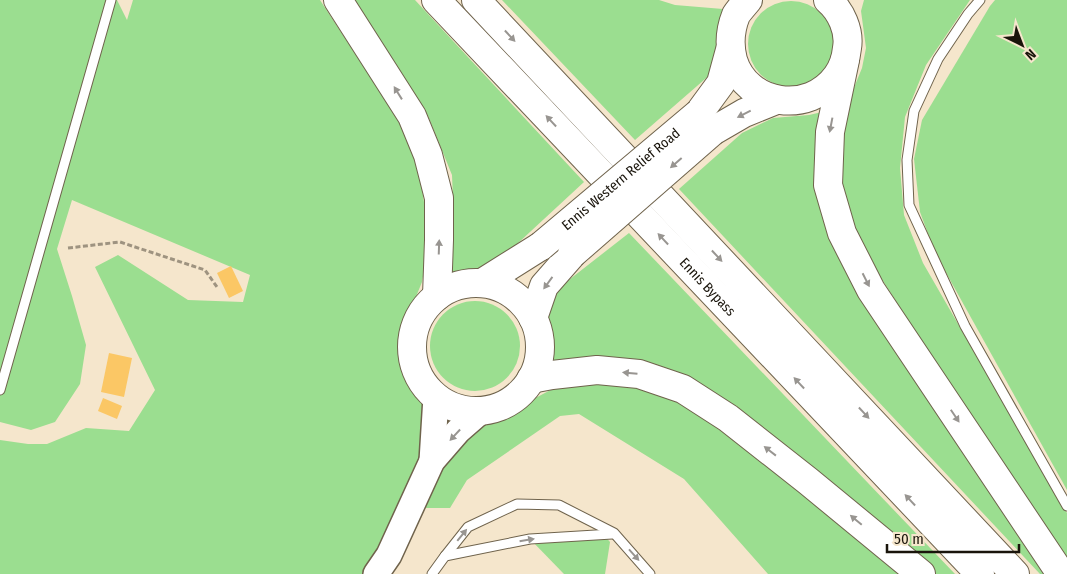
<svg xmlns="http://www.w3.org/2000/svg" width="1067" height="574" font-family="'Fira Sans Condensed',sans-serif">
<style>
.green{fill:#9bde90}
.building{fill:#fbc765}
.lines{fill:none;stroke-linecap:round;stroke-linejoin:round}
.lane-casing{stroke:#6f634c;stroke-width:11}
.secondary-casing{stroke:#6f634c;stroke-width:28}
.primary-casing{stroke:#6f634c;stroke-width:30}
.highway-casing{stroke:#6f634c;stroke-width:30}
.path{stroke:#9e9380;stroke-width:3;stroke-dasharray:5 2.5;stroke-linecap:butt}
.lane{stroke:#fff;stroke-width:9}
.secondary{stroke:#fff;stroke-width:25}
.primary{stroke:#fff;stroke-width:28}
.highway{stroke:#fff;stroke-width:28}
.primary-bridge-casing{stroke:#6f634c;stroke-width:30;stroke-linecap:butt}
.primary-bridge{stroke:#fff;stroke-width:28}
.oneway{fill:#989591}
.labels{text-anchor:middle;stroke-width:5;stroke-linejoin:round;paint-order:stroke}
.street-label{font-size:14px;fill:#19140b;stroke:#f5e6cc}
</style>
<rect width="100%" height="100%" fill="#f5e6cc"/>
<g class="green">
<polygon points="0,0 117,0 127,20 133,0 320,0 398,119 407,140 420,174 425,209 429,243 422,282 405,324 401,346 405,367 426,409 420,465 391,526 362,574 0,574 0,440 28,444 47,444 86,428 129,431 155,390 95,267 118,255 188,300 243,302 250,275 72,200 57,249 72,296 86,345 80,384 55,422 31,430 0,422"/>
<polygon points="353,0 415,0 584,182 517,244 492,265 459,276 449,275 454,224 452,175 428,116"/>
<polygon points="502,0 659,0 675,5 723,9 727,14 712,73 635,140"/>
<polygon points="864,0 970,0 926,65 905,117 900,168 904,215 923,263 1067,513 1067,558 1046,530 963,406 867,256 853,226 839,177 844,112 862,68 866,48 861,11"/>
<polygon points="995,0 1067,0 1067,490 935,253 920,212 914,159 922,120 990,6"/>
<circle cx="791" cy="44" r="43"/>
<polygon points="822,112 828,216 1050,574 1040,574 679,189 742,133 773,118 809,115"/>
<polygon points="629,233 955,574 927,574 731,407 551,367 551,349 547,317 556,290"/>
<circle cx="475" cy="346" r="45"/>
<polygon points="609,378 679,398 714,422 901,574 768,574 684,479 579,414 560,416 467,480 450,508 425,508 441,463 471,432 560,385"/>
<polygon points="603,534 610,542 605,574 564,574 530,539"/>
</g>
<g class="building">
<polygon points="231,266 243,291 229,298 217,273"/>
<polygon points="109,353 132,358 124,397 101,392"/>
<polygon points="103,398 122,406 117,419 98,411"/>
</g>
<g class="lines">
<g class="lane-casing">
<g id="lane">
<polyline points="980,0 968,14 938,59 914,111 907,160 909,205 965,326 1067,506"/>
<polyline points="0,390 111,0"/>
<polyline points="445,556 530,539 612,534"/>
<polyline points="432,574 445,556 468,527 517,504 559,505 614,533 650,574"/>
</g>
</g>
<g class="secondary-casing">
<g id="secondary">
<polyline points="432,461 436,397"/>
<polyline points="376,574 389,555 432,461 458,431 481,411"/>
</g>
</g>
<g class="primary-casing">
<g id="primary">
<path d="M748 0C744 5 739 10 736 15 730 30 729 45 733 60 747 106 809 115 837 76 843 68 846 58 847 48 850 31 841 11 828 0"/>
<polyline points="699,113 721,83 730,50"/>
<polyline points="713,131 744,113 776,100"/>
<polyline points="482,283 541,246"/>
<circle cx="476" cy="347" r="64"/>
<polyline points="533,318 544,286 572,254"/>
</g>
</g>
<g class="highway-casing">
<g id="highway">
<polyline points="338,0 412,116 428,155 439,198 439,240 437,296"/>
<path id="s1" d="M436 0 980 574"/>
<polyline points="476,0 1015,574"/>
<polyline points="845,60 830,132 828,185 842,233 871,290 1061,574"/>
<polyline points="531,379 552,375 597,370 639,374 683,389 728,418 808,481 921,574"/>
</g>
</g>
<polyline class="path" points="68,248 120,242 205,270 217,287"/>
<use href="#lane" class="lane"/>
<use href="#secondary" class="secondary"/>
<use href="#primary" class="primary"/>
<use href="#highway" class="highway"/>
<g class="primary-bridge-casing">
<g id="primary-bridge">
<path id="s2" d="M541 246 699 113"/>
<polyline points="572,254 713,131"/>
</g>
</g>
<use href="#primary-bridge" class="primary-bridge"/>
</g>
<defs><path id="oneway-solid" d="M-6-.8H1V-3.2L6.5 0L1 3.2V.8H-6Z" transform="scale(1.25)"/></defs>
<g class="oneway">
<use href="#oneway-solid" transform="translate(510 36) rotate(47)"/>
<use href="#oneway-solid" transform="translate(398 93) rotate(-122)"/>
<use href="#oneway-solid" transform="translate(744 114) rotate(153)"/>
<use href="#oneway-solid" transform="translate(551 121) rotate(-133)"/>
<use href="#oneway-solid" transform="translate(831 125) rotate(101)"/>
<use href="#oneway-solid" transform="translate(676 163) rotate(139)"/>
<use href="#oneway-solid" transform="translate(663 239) rotate(-133)"/>
<use href="#oneway-solid" transform="translate(439 247) rotate(-88)"/>
<use href="#oneway-solid" transform="translate(717 256) rotate(47)"/>
<use href="#oneway-solid" transform="translate(866 280) rotate(63)"/>
<use href="#oneway-solid" transform="translate(548 283) rotate(126)"/>
<use href="#oneway-solid" transform="translate(630 373) rotate(-175)"/>
<use href="#oneway-solid" transform="translate(799 383) rotate(-133)"/>
<use href="#oneway-solid" transform="translate(864 413) rotate(47)"/>
<use href="#oneway-solid" transform="translate(955 416) rotate(56)"/>
<use href="#oneway-solid" transform="translate(455 435) rotate(133)"/>
<use href="#oneway-solid" transform="translate(770 451) rotate(-142)"/>
<use href="#oneway-solid" transform="translate(910 500) rotate(-133)"/>
<use href="#oneway-solid" transform="translate(856 520) rotate(-140)"/>
<use href="#oneway-solid" transform="translate(462 535) rotate(-51)"/>
<use href="#oneway-solid" transform="translate(527 540) rotate(-9)"/>
<use href="#oneway-solid" transform="translate(634 555) rotate(48)"/>
</g>
<g class="labels">
<g class="street-label">
<text dy="5" stroke="none"><textPath href="#s2" startOffset="104">Ennis Western Relief Road</textPath></text>
<text dy="5" stroke="none"><textPath href="#s1" startOffset="395">Ennis Bypass</textPath></text>
</g>
</g>
<g transform="translate(1022 45) rotate(138)" stroke="#f5e6cc" stroke-width="4" paint-order="stroke">
<path d="M0-4L9 19L0 12L-9 19Z" fill="#19140b"/>
<text y="-8" font-size="14" font-weight="bold" text-anchor="middle" fill="#19140b">N</text>
</g>
<path d="M887 544v8h132v-8" fill="none" stroke="#19140b" stroke-width="2.5"/>
<text x="894" y="544" font-size="15" fill="#19140b" stroke="#f5e6cc" stroke-width="4" paint-order="stroke">50 m</text>
</svg>
